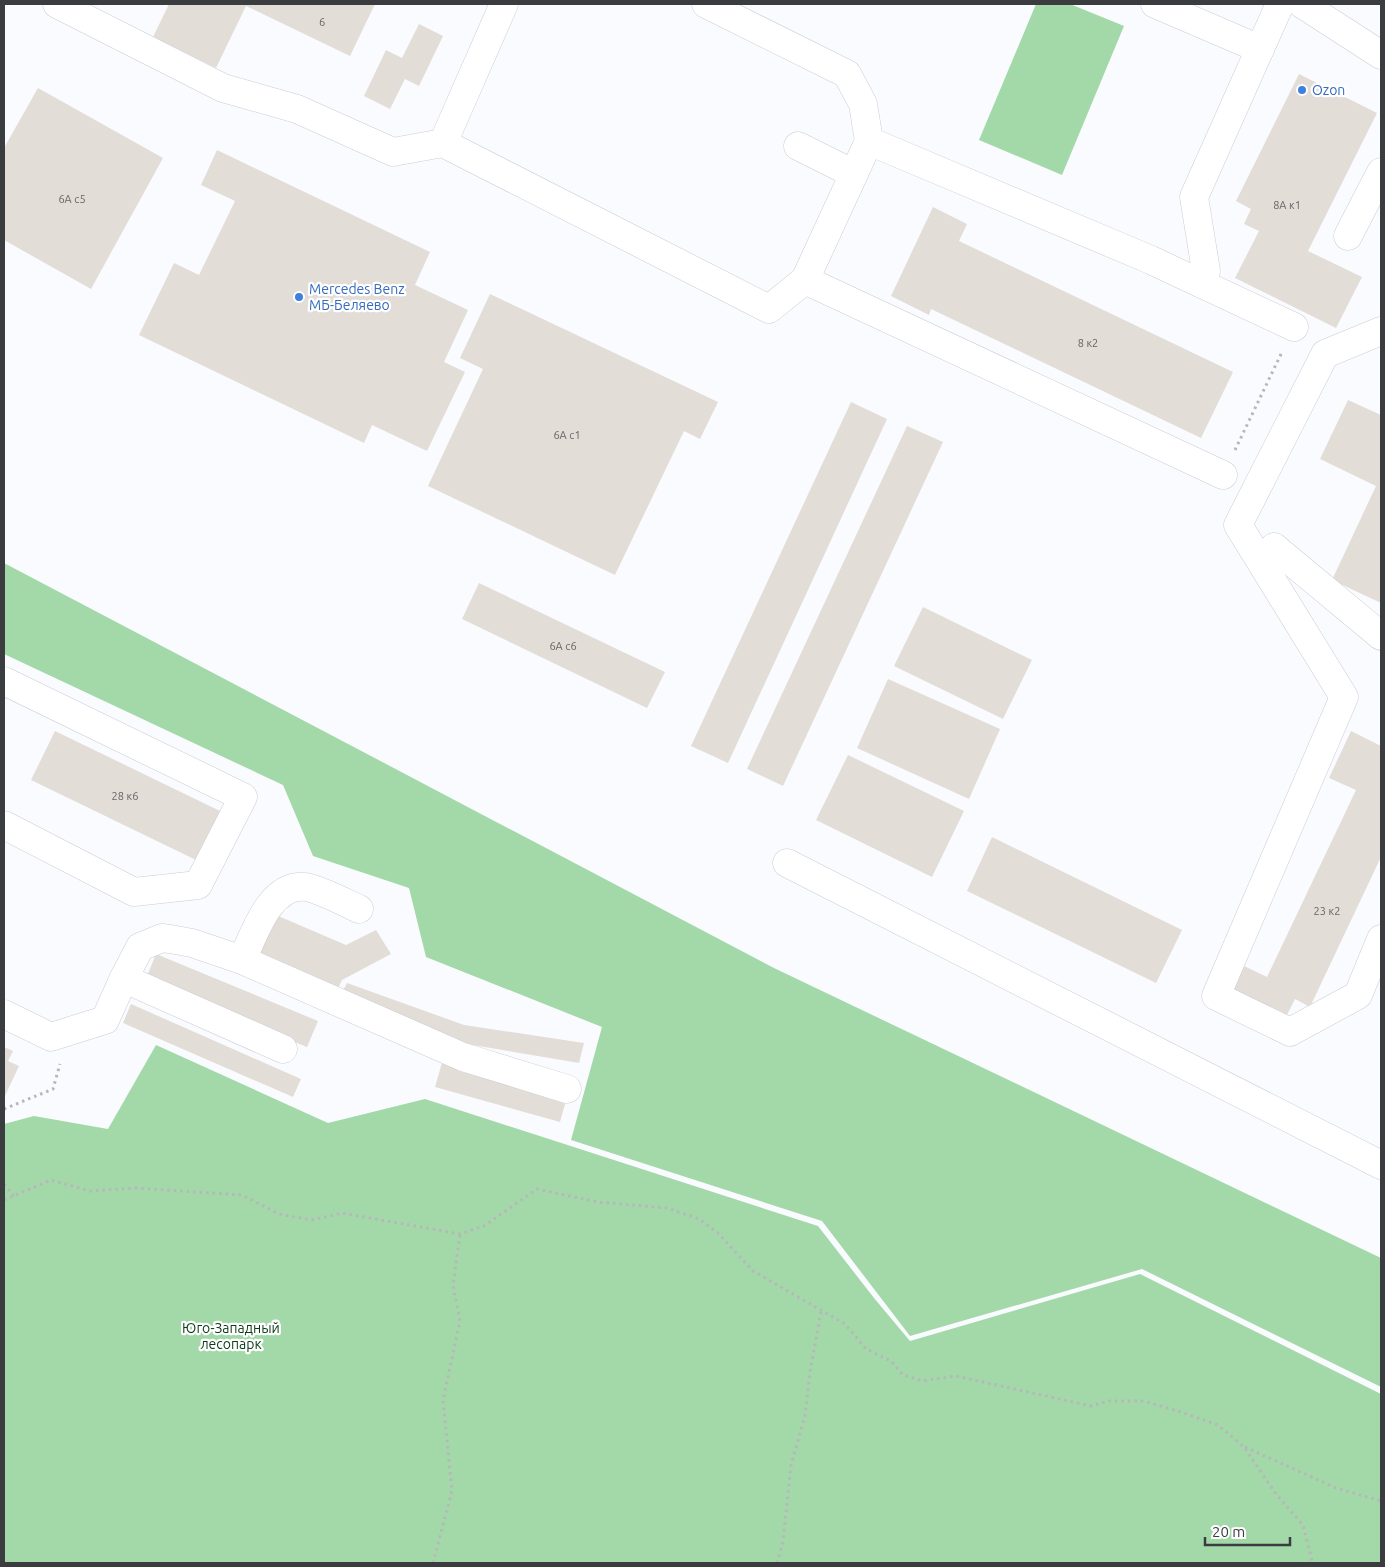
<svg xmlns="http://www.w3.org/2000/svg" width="1385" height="1567" font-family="Ubuntu,sans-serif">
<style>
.green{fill:#a3d9a9}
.building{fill:#e3ddd8}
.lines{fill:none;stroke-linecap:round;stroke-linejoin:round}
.minor-casing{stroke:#cbcdd4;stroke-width:29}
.path{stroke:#b6b7ba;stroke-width:3;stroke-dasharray:2.5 4;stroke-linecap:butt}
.minor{stroke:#fff;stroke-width:28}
.shop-dot{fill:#3f7fe0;stroke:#fff;stroke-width:2}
.labels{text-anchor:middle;stroke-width:4.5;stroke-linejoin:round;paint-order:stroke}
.number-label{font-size:11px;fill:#656465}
.shop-label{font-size:14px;fill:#366cbe;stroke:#fff;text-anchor:start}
.park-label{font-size:14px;fill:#0c3c17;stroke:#fff}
</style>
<rect width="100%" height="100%" fill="#fafbfe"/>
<g class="green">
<polygon points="1036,4 1070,4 1124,26 1062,175 979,140"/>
<polygon points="4,563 774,968 1381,1258 1381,1387 1142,1269 910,1336 822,1221 571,1140 602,1027 426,957 409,888 313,856 283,785 4,654"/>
<polygon points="156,1045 328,1123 425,1099 818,1226 874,1298 910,1341 1140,1274 1381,1394 1381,1563 4,1563 4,1124 34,1116 108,1129"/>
</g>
<g class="building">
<polygon points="169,4 375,4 350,56 246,6 216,68 153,37"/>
<polygon points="419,24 443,36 419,86 405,79 390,109 364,96 386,50 402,58"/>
<polygon points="1299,74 1377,113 1308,251 1362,277 1336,328 1235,278 1259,231 1244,224 1251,209 1236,201"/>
<polygon points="38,88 163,158 91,289 4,240 4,148"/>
<polygon points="217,150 430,252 415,285 468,310 444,362 465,372 427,451 372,425 364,443 139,335 174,263 199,275 235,201 201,185"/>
<polygon points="933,207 967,224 959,241 1233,372 1201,438 931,309 929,315 891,296"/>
<polygon points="490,294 718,402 700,439 684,431 615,575 428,486 483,369 460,358"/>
<polygon points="1348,400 1381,415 1381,603 1332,580 1376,486 1320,459"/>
<polygon points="851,402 887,419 728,763 691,746"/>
<polygon points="907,426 943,442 783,786 747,769"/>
<polygon points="479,583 665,672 647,708 462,619"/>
<polygon points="923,607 1032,660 1003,719 894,666"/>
<polygon points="888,679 1000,729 969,799 857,748"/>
<polygon points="55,731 220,811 196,860 31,780"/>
<polygon points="1351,731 1381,746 1381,857 1310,1007 1295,999 1285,1019 1229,992 1242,965 1267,977 1356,790 1329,778"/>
<polygon points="848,755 964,811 932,877 816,820"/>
<polygon points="992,837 1182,930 1156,983 967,891"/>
<polygon points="269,912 346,945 376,930 391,954 342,980 335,995 248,959"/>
<polygon points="156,954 318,1021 307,1047 145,981"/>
<polygon points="347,983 464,1025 584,1043 579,1063 461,1043 340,996"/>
<polygon points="131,1004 301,1079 293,1097 123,1023"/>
<polygon points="4,1047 13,1051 8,1061 19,1066 4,1098"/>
<polygon points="443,1059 568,1093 560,1122 435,1087"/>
</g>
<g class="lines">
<g class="minor-casing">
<g id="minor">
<polyline points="57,4 223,88 297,109 393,152 443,143 504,4"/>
<polyline points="706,4 847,74 863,104 869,141"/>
<polyline points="1155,4 1260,49"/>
<polyline points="1302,4 1381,55"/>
<polyline points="443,143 769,309 805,280"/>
<polyline points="798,146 854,174"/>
<polyline points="1348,236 1381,172"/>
<polyline points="1202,284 1206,271 1194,197 1280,4"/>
<polyline points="1381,331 1325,354 1238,525 1344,697 1216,996 1290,1032 1358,995 1381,939"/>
<polyline points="1223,475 805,280 869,141 1151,260 1294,327"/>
<polyline points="1274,547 1381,636"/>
<polyline points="4,681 243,797 198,885 134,892 4,825"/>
<polyline points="787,863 1381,1165"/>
<path d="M242 960C254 935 270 882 306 887 319 889 346 903 359 909"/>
<polyline points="123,980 134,983 283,1049"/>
<polyline points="4,1014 51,1037 105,1020 123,980 140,947 162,938 170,939 192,943 242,960 463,1057 567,1089"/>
</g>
</g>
<g class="path">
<polyline points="1235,450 1282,352"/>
<polyline points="4,1109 53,1089 60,1064"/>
<polyline points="4,1184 14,1196"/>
<polyline points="4,1200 51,1180 90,1191 136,1188 242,1195 279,1214 312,1220 342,1213 460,1234 484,1226 537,1189 598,1202 667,1208 699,1219 719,1234 753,1271 845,1324 866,1349 891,1361 903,1375 923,1381 956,1376 1091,1406 1109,1401 1144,1401 1181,1412 1218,1425 1244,1447 1276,1494 1303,1525 1312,1561 1310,1563"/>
<polyline points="1245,1447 1336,1488 1381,1501"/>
<polyline points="433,1563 452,1491 443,1400 460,1321 453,1285 460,1234"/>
<polyline points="777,1563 783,1542 791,1465 805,1416 810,1372 821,1312"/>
</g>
<use href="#minor" class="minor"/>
</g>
<g class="shop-dot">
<circle cx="1302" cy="90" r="5"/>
<circle cx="299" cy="297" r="5"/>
</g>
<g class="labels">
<g class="number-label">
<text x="322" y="26">6</text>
<text x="72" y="203">6А с5</text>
<text x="1287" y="209">8А к1</text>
<text x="1088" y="347">8 к2</text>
<text x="567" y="439">6А с1</text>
<text x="563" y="650">6А с6</text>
<text x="125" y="800">28 к6</text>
<text x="1327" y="915">23 к2</text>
</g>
<g class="shop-label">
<text x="1312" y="95">Ozon</text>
<text x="309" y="294">Mercedes Benz<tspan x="309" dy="16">МБ-Беляево</tspan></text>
</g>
<g class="park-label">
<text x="231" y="1333">Юго-Западный<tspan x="231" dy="16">лесопарк</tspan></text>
</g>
</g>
<rect width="1385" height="1567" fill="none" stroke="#3b3c3f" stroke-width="10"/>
<path d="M1205 1537v8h85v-8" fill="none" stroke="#3b3c3f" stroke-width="2.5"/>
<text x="1212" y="1537" font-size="15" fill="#3b3c3f" stroke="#ffffff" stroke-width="4" paint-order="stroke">20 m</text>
</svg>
